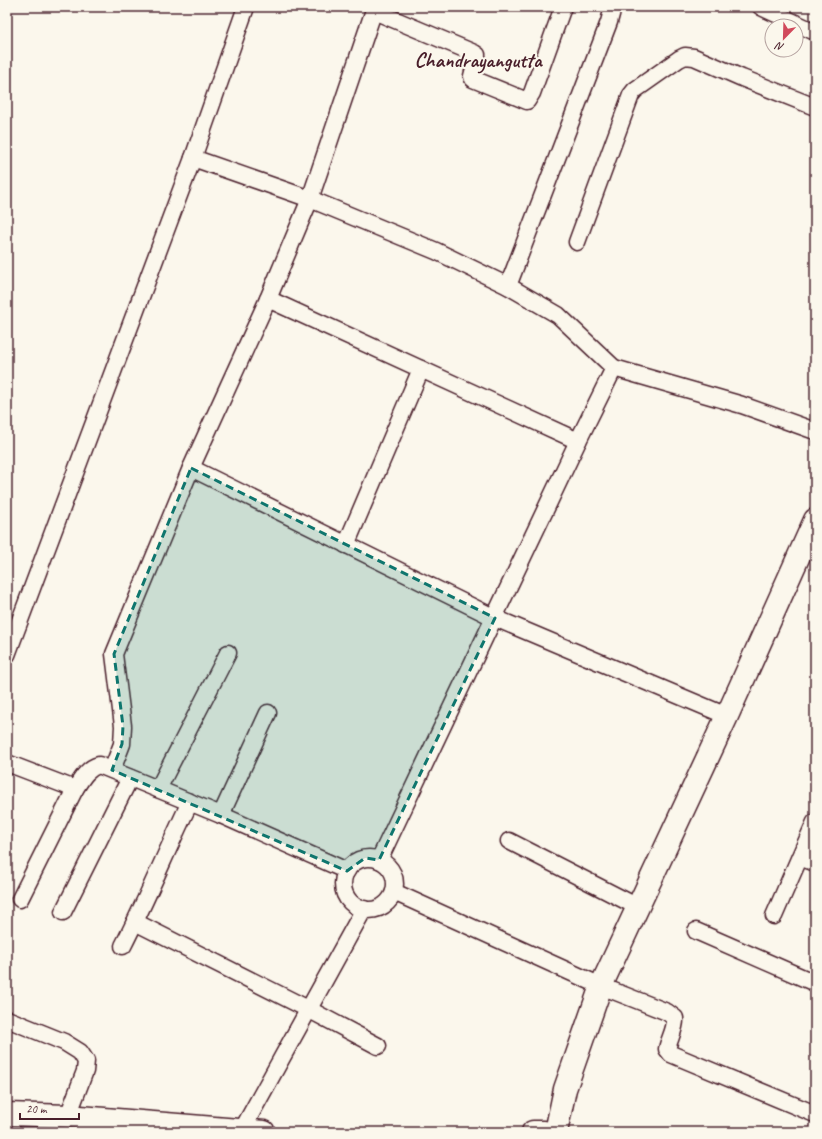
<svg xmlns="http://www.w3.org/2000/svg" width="822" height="1139" font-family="Caveat,sans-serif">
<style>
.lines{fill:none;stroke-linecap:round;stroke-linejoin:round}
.street-casing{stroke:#4a1f2b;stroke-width:19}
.secondary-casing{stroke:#4a1f2b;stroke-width:25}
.primary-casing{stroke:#4a1f2b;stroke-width:25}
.street{stroke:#fbf7ec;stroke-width:16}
.secondary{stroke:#fbf7ec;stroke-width:22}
.primary{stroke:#fbf7ec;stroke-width:22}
.marked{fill:#0f766e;fill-opacity:0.2;stroke:#0f766e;stroke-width:3;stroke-dasharray:8 5;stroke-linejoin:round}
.labels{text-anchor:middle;stroke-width:4;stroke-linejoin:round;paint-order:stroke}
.district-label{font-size:21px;font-weight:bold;fill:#4a1f2b;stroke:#fbf7ec}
</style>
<rect width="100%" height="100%" fill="#fbf7ec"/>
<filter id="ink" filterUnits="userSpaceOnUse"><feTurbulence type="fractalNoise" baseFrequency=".025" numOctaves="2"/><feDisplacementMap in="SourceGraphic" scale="8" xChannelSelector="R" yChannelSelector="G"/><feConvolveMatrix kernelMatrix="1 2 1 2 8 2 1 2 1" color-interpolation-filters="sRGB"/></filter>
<g filter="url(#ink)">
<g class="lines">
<g class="street-casing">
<g id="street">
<polyline points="761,7 815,32"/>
<polyline points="374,11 474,53 477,55 477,57 472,76 473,79 527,101 532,93 563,7"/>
<polyline points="193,158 310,199 436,251 508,286 558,315 614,368 742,405 815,431"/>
<polyline points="577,242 631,95 635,90 679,59 685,56 694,57 742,78 815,107"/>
<polyline points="508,286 609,22 613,7"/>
<polyline points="268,299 578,441"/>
<polyline points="191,468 495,618 727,716"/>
<polyline points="346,545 421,369"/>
<polyline points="7,655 193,158 246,7"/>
<path d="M7 763 75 789C81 780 87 768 99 765L221 815 347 871"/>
<polyline points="112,770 122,744 123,726 114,654 191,468 268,299 310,199 375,7"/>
<polyline points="158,789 228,653"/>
<polyline points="221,815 268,713"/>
<polyline points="509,841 638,907"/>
<polyline points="800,857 815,863"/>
<circle cx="369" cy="884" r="26"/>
<polyline points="379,860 578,441 614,368"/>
<path d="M394 892 601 986 667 1012 675 1018C676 1028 669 1039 667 1049L671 1054 815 1114"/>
<polyline points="20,899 75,789"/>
<polyline points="63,912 130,778"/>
<polyline points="774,916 815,822"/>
<polyline points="135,922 308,1009 378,1046"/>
<polyline points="696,931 815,983"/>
<path d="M123 946C147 899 167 850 190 802"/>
<polyline points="7,1019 64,1042 80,1052 86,1061 85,1071 68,1116"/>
<polyline points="242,1130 364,909"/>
</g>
</g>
<g class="secondary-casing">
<polyline id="secondary" points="556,1132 565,1089 601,986 727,716 815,520"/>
</g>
<g class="primary-casing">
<g id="primary">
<polyline points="7,1114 68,1116 264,1132"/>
<polyline points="533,1132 544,1132"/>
</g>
</g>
<use href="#street" class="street"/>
<use href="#secondary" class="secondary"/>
<use href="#primary" class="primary"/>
</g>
</g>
<path class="marked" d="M191 468 495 618 379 860 365 858 347 871 112 770 122 744 123 726 114 654Z"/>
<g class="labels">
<g class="district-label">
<text x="478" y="67">Chandrayangutta</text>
</g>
</g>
<rect width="822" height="1139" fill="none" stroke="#fbf7ec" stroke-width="24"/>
<rect x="12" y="12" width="798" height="1115" fill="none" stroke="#4a1f2b" stroke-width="1.5" filter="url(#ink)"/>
<g transform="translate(784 38) rotate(203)"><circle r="19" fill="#fbf7ec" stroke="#b4a19f"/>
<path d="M0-3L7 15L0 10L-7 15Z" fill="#d1495b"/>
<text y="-6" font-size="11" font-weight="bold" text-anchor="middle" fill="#4a1f2b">N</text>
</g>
<path d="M20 1113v6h59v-6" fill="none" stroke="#4a1f2b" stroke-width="2"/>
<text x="26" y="1113" font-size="12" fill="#4a1f2b" stroke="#fbf7ec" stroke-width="3" paint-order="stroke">20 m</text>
</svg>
